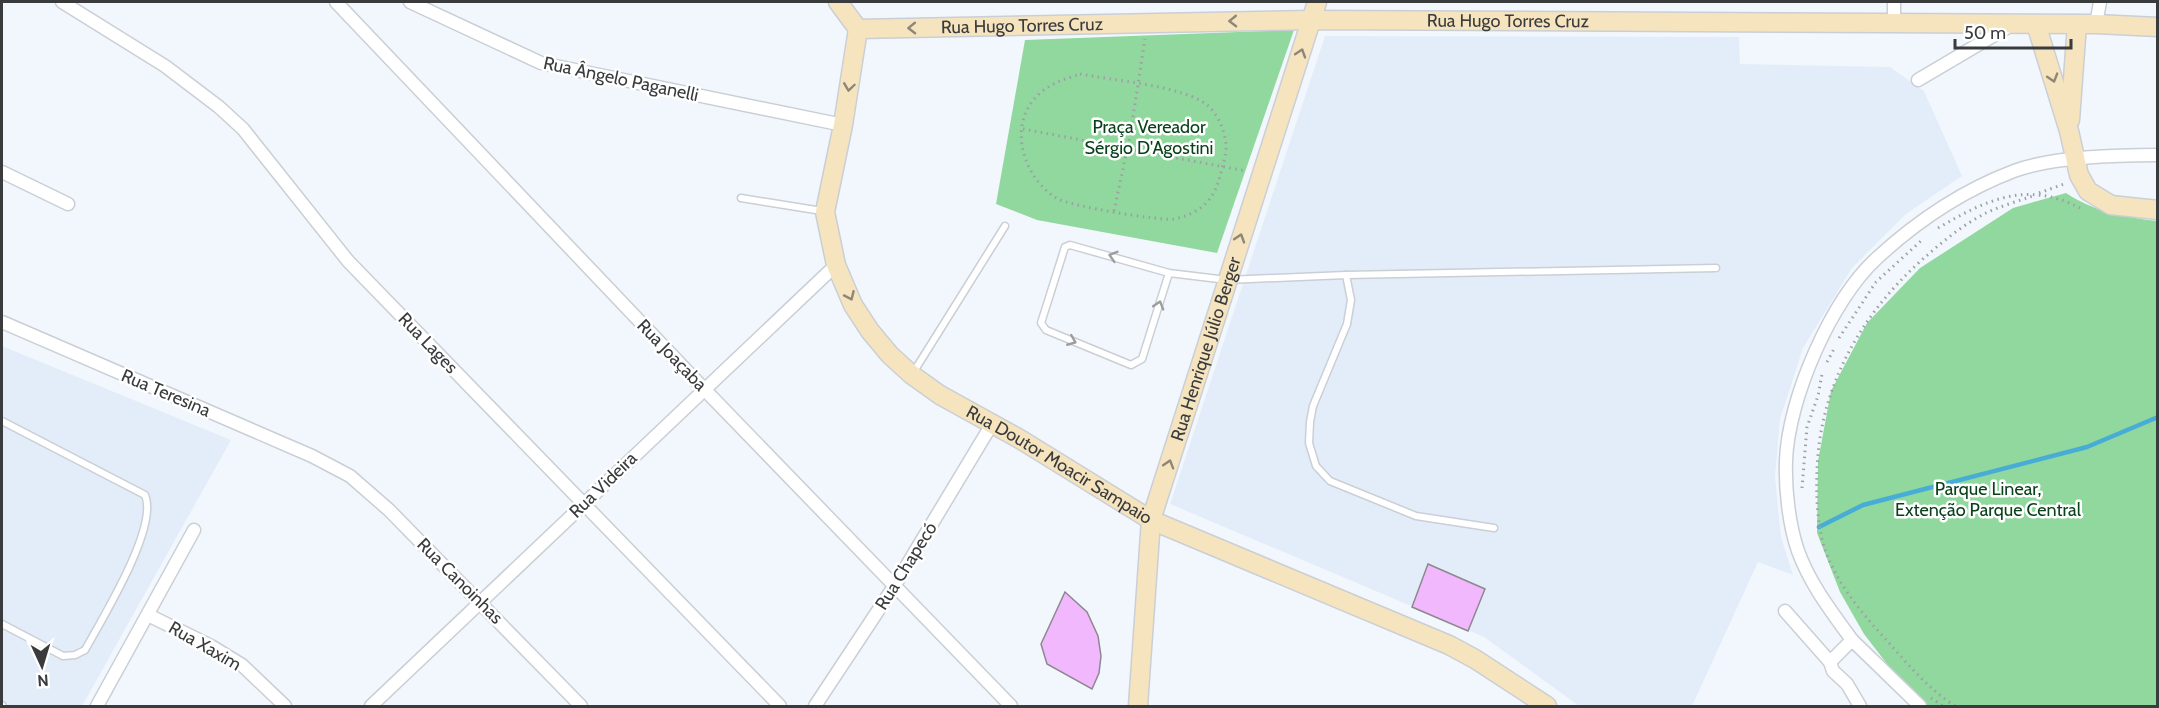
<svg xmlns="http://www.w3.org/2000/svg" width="2159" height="708" font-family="Cabin,sans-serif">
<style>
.built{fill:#e3edf9}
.green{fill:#90d89d}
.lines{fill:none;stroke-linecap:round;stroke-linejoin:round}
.stream{stroke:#47add7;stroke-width:4.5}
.building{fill:#f1b8fd;stroke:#8d888e;stroke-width:1.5}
.lane-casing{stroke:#cacfd5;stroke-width:9}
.street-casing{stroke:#cacfd5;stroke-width:15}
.secondary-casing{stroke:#cacfd5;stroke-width:21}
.path{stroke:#9ca0a4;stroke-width:3;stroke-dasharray:1.5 4.5;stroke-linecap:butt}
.lane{stroke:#fff;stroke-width:6}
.street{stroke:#fff;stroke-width:12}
.secondary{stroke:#f6e4bf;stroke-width:18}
.oneway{stroke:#8e8778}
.oneway2{stroke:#9c9d9e}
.labels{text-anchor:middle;stroke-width:5;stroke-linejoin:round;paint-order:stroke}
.street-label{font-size:18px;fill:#393b3d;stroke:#fff}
.park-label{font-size:18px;fill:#09411b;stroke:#fff}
</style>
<rect width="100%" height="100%" fill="#f2f7fd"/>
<g class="built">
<polygon points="1325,36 1739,37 1740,64 1890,67 1924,91 1962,176 1906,214 1852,268 1803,348 1780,419 1775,477 1781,537 1793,575 1758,562 1692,706 1579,706 1484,637 1170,504"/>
<polygon points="2,346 231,440 82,706 2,706"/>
</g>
<g class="green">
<polygon points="1294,30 1217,253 1037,220 996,204 1025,40"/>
<path d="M2066 193C2095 212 2123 217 2157 221V706H1927L1904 686 1864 634 1840 592 1817 533 1818 461 1831 391 1867 323 1920 268 2013 208Z"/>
</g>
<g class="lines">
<polyline class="stream" points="1819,527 1863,505 2087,447 2158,417"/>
</g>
<g class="building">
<polygon points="1428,564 1485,589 1468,631 1412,607"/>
<polygon points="1065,592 1087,612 1098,636 1101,656 1099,673 1092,689 1047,664 1041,644"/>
</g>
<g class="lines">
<g class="lane-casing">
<g id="lane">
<polyline points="741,198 822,211"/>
<polyline points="1169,273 1142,359 1131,365 1046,330 1041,323 1065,247 1070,245 1169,273 1227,280 1346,275 1351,300 1347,324 1313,406 1310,422 1309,443 1316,466 1330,481 1416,516 1494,528"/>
<polyline points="1346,275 1716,268"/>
<polyline points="913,373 1005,226"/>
<path d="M2 421 145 495C159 527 102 619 85 650L75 655 63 656 2 624"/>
<polyline points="2,705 3,706"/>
</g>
</g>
<g class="street-casing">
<g id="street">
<polyline points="62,2 165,66 219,107 243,129 348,261 780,706"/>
<polyline points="336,2 704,389 1011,706"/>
<polyline points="410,2 541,63 843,125"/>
<polyline points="1894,23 1894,2"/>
<polyline points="2096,24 2100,2"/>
<polyline points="1918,80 2013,24"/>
<polyline points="2,172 68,204"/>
<polyline points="2,322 312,456 350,476 389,510 581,706"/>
<polyline points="1785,611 1830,662 1833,671 1847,684 1860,706"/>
<polyline points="148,615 211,646 242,665 285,706"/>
<polyline points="1852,640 1920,706"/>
<path d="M1830 662 1852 640C1831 611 1810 584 1798 551 1789 525 1785 489 1786 461 1788 399 1831 300 1877 258 1916 222 1964 190 2014 171 2051 157 2117 155 2158 155"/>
<polyline points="97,706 194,530"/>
<polyline points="371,706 836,265"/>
<polyline points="815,706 895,585 992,424"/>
</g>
</g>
<g class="secondary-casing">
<g id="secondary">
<polyline points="838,2 858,29"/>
<polyline points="2036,24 2069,131 2079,175 2088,191 2111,205 2158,210"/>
<path id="s1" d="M858 29 1312 20 2096 24 2158 27"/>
<path id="s2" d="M858 29 843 125 825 212 836 265 853 305 870 331 890 355 912 375 940 395 1018 438 1151 520 1449 645 1475 659 1547 706"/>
<polyline points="2070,120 2077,24"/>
<path id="s3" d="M1138 706 1151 520 1317 2"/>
</g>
</g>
<g class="path">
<path d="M1080 74C1111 80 1184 86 1207 105 1218 114 1225 131 1226 145 1227 154 1222 167 1220 176 1214 201 1199 214 1174 219 1159 221 1071 206 1058 199 1023 179 1006 124 1039 94 1051 83 1065 79 1080 74Z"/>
<polyline points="1023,129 1246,171"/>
<polyline points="2039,193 2067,183"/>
<polyline points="1114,211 1130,136 1145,39"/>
<path d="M1938 228C1986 200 2026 180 2080 208"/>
<polyline points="1839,338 1876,282 1923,239"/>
<polyline points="1827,362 1835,347"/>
<polyline points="1802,488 1807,427 1818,396 1822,374"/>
<polyline points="1931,698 1943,706"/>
<path d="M1955 706C1930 690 1909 666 1890 644 1866 618 1840 588 1827 555 1817 530 1816 496 1817 470 1820 385 1862 313 1924 258 1942 242 1964 224 1986 213 2001 206 2018 201 2033 196"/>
</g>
<use href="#lane" class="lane"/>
<use href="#street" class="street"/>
<use href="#secondary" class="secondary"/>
</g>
<defs><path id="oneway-chevron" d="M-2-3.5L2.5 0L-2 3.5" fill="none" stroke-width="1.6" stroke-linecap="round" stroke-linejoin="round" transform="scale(1.5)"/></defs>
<g class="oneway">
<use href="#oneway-chevron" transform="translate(1233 21) rotate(179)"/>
<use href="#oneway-chevron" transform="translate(912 28) rotate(179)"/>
<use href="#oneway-chevron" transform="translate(1301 53) rotate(-72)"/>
<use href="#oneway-chevron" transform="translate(2053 78) rotate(73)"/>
<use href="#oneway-chevron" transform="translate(849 87) rotate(98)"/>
<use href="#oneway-chevron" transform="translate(1240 238) rotate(-72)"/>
<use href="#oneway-chevron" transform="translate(850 296) rotate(66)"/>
<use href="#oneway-chevron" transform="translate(1169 464) rotate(-73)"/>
</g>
<g class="oneway2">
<use href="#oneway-chevron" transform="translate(1113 256) rotate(-163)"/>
<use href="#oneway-chevron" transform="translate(1159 305) rotate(-73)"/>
<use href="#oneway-chevron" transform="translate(1072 341) rotate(22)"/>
</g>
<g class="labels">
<g class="street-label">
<text dy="6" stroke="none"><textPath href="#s1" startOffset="650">Rua Hugo Torres Cruz</textPath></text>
<text dy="6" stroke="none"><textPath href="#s1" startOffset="164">Rua Hugo Torres Cruz</textPath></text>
<text transform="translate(621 79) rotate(12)" y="6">Rua Ângelo Paganelli</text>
<text transform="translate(428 343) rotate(46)" y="6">Rua Lages</text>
<text dy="6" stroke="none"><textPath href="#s3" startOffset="366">Rua Henrique Júlio Berger</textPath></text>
<text transform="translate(672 355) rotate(46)" y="6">Rua Joaçaba</text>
<text transform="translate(166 393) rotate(23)" y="6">Rua Teresina</text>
<text dy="6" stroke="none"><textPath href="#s2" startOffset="548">Rua Doutor Moacir Sampaio</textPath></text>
<text transform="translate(603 485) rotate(-44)" y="6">Rua Videira</text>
<text transform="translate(906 566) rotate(-58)" y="6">Rua Chapecó</text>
<text transform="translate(460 581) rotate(45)" y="6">Rua Canoinhas</text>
<text transform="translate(205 646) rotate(30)" y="6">Rua Xaxim</text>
</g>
<g class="park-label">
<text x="1149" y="133">Praça Vereador<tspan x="1149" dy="21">Sérgio D'Agostini</tspan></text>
<text x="1988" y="495">Parque Linear,<tspan x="1988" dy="21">Extenção Parque Central</tspan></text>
</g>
</g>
<rect width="2159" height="708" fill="none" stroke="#393b3d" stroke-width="6"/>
<g transform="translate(42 666) rotate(176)" stroke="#ffffff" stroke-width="4.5" paint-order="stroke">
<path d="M0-4.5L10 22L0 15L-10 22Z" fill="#393b3d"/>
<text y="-9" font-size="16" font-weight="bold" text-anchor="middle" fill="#393b3d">N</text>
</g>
<path d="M1955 39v9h116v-9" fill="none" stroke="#393b3d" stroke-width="3"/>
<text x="1964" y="39" font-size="18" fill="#393b3d" stroke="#ffffff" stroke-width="4.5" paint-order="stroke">50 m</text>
</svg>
